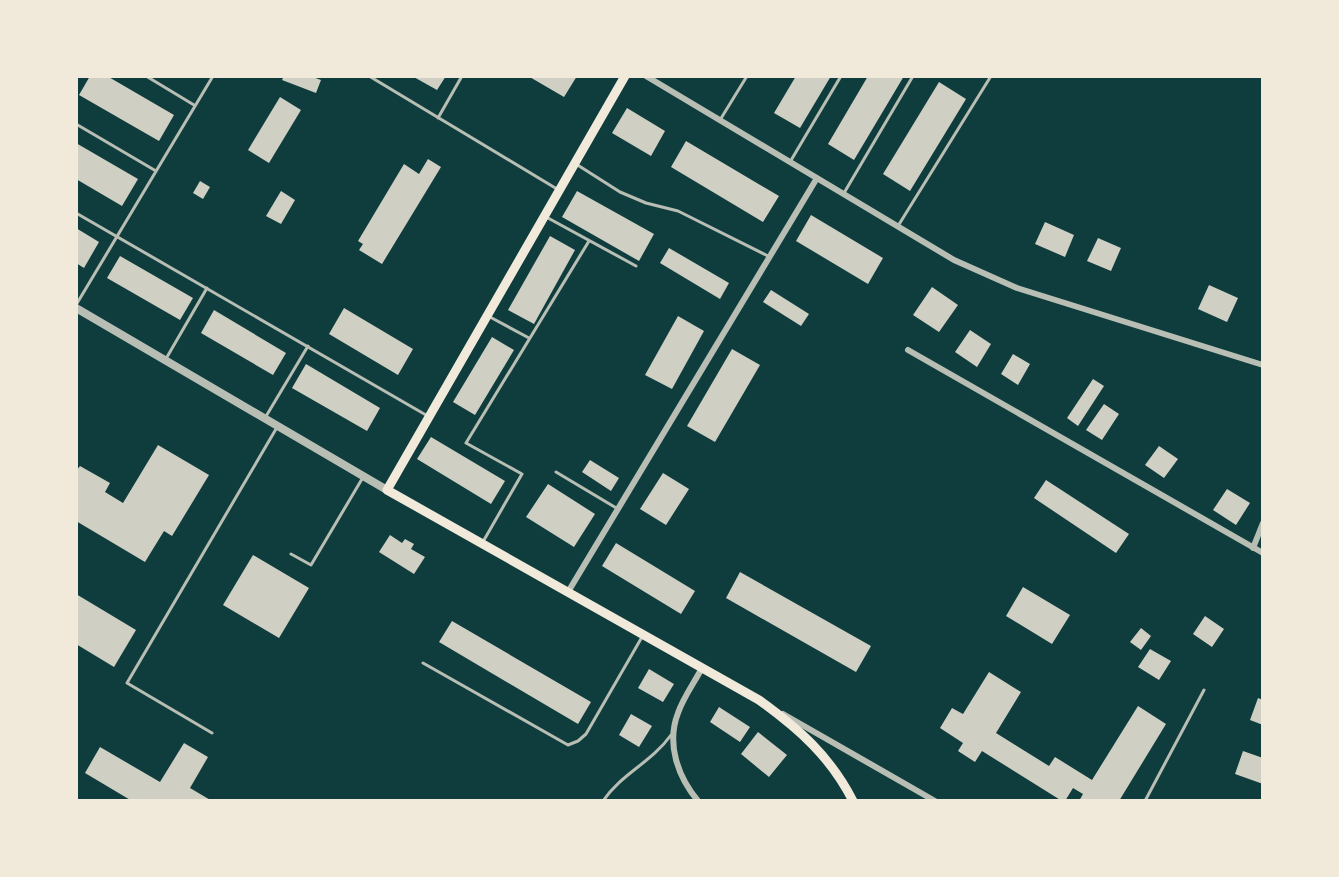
<svg xmlns="http://www.w3.org/2000/svg" width="1339" height="877" font-family="Barlow,sans-serif">
  <rect width="100%" height="100%" fill="#0f3d3e"/>
  <path fill="#cfcfc3" d="M90,76H107L174,115L159,141L79,95Z
    M284,76H310L321,80L316,93L282,80Z
    M412,76H446L437,90Z
    M528,76H577L564,97Z
    M796,76H831L800,128L774,113Z
    M868,76H904L854,160L828,144Z
    M939,82L966,99L910,191L883,174Z
    M280,97L301,110L269,163L248,150Z
    M627,108L665,131L651,156L612,133Z
    M686,141L779,196L763,222L671,167Z
    M76,143L138,179L122,206L76,179Z
    M428,159L441,167L382,264L359,250L363,244L358,241L404,164L419,174Z
    M200,181L210,187L203,199L193,193Z
    M281,191L295,200L281,224L266,216Z
    M577,191L654,234L639,261L562,217Z
    M811,215L883,258L868,284L796,241Z
    M1045,222L1074,235L1065,257L1035,244Z
    M76,228L99,242L84,268L76,263Z
    M550,236L575,250L534,324L508,310Z
    M1098,238L1121,248L1111,271L1087,261Z
    M669,248L729,283L720,299L660,263Z
    M120,256L193,298L180,320L107,278Z
    M1209,285L1238,298L1227,322L1198,309Z
    M932,287L958,305L939,332L913,315Z
    M771,290L809,314L801,326L763,302Z
    M344,308L413,349L398,375L329,334Z
    M214,310L286,353L273,375L201,333Z
    M678,316L704,331L672,389L645,375Z
    M970,330L991,344L977,367L955,352Z
    M492,337L514,350L475,415L453,402Z
    M732,349L760,365L715,442L687,426Z
    M1013,354L1030,364L1018,385L1001,374Z
    M306,364L380,408L367,431L292,388Z
    M1093,379L1104,386L1078,426L1067,418Z
    M1104,404L1119,414L1102,440L1086,430Z
    M431,437L505,481L491,504L417,459Z
    M158,445L209,475L172,536L164,531L145,562L76,521V471L80,466L110,483L105,492L123,503Z
    M1159,446L1178,459L1164,478L1145,465Z
    M590,460L619,478L611,491L582,472Z
    M663,473L689,489L666,525L640,509Z
    M1046,480L1129,534L1116,553L1034,498Z
    M548,484L595,514L574,547L526,517Z
    M1227,489L1250,503L1236,525L1213,510Z
    M390,535L402,543L405,539L414,544L411,549L425,557L414,574L379,552Z
    M616,543L695,591L681,614L602,566Z
    M253,555L309,588L279,638L223,605Z
    M740,572L871,646L856,672L726,598Z
    M1023,587L1070,615L1052,644L1006,616Z
    M76,594L136,630L114,667L76,644Z
    M1205,616L1224,629L1212,647L1193,634Z
    M452,621L591,702L578,724L439,642Z
    M1141,628L1151,636L1141,650L1130,642Z
    M1150,649L1171,661L1159,680L1138,667Z
    M649,669L674,684L663,702L638,688Z
    M989,672L1021,692L996,733L1049,766L1055,757L1092,780L1138,706L1166,724L1119,801H1079L1083,794L1073,788L1065,801H1062L982,751L975,762L958,751L963,743L940,728L952,708L963,714Z
    M1258,698L1263,700V725L1250,720Z
    M719,707L750,727L740,742L710,722Z
    M631,714L652,726L639,747L619,735Z
    M758,732L787,755L769,777L741,754Z
    M184,743L208,757L190,788L212,801H132L85,773L100,747L160,782Z
    M1243,751L1263,758V784L1235,774Z"/>
  <g fill="none" stroke-linecap="round" stroke-linejoin="round">
    <path stroke="#b8beb3" stroke-width="3" d="M146,76L194,105
      M369,76L557,189
      M438,118L462,76
      M720,120L747,76
      M76,124L156,171
      M790,162L841,76
      M576,164L620,192L646,203L678,211L770,257
      M844,193L913,76
      M76,213L426,415
      M548,218L636,266
      M898,226L991,76
      M76,305L213,76
      M490,317L529,338
      M167,357L207,288
      M265,418L308,346
      M556,472L618,509
      M484,540L522,474L466,443L589,241
      M291,554L311,565L362,479
      M423,663L568,745L578,741L586,734L642,637
      M212,733L127,683L276,429
      M603,801C621,774 652,762 671,735
      M1145,801L1204,690"/>
    <path stroke="#b8beb3" stroke-width="6" d="M646,76L954,260L1017,288L1263,365
      M908,350L1263,553
      M1253,548L1263,523
      M568,592L817,178
      M783,714L935,801
      M698,801C678,777 666,744 678,713C683,698 694,683 702,668"/>
    <path stroke="#b8beb3" stroke-width="8" d="M76,308L387,490"/>
    <path stroke="#f1e9da" stroke-width="9" d="M625,76L387,490L759,700C799,729 830,756 853,801"/>
  </g>
  <rect width="1339" height="877" fill="none" stroke="#f1e9da" stroke-width="156"/>
</svg>
